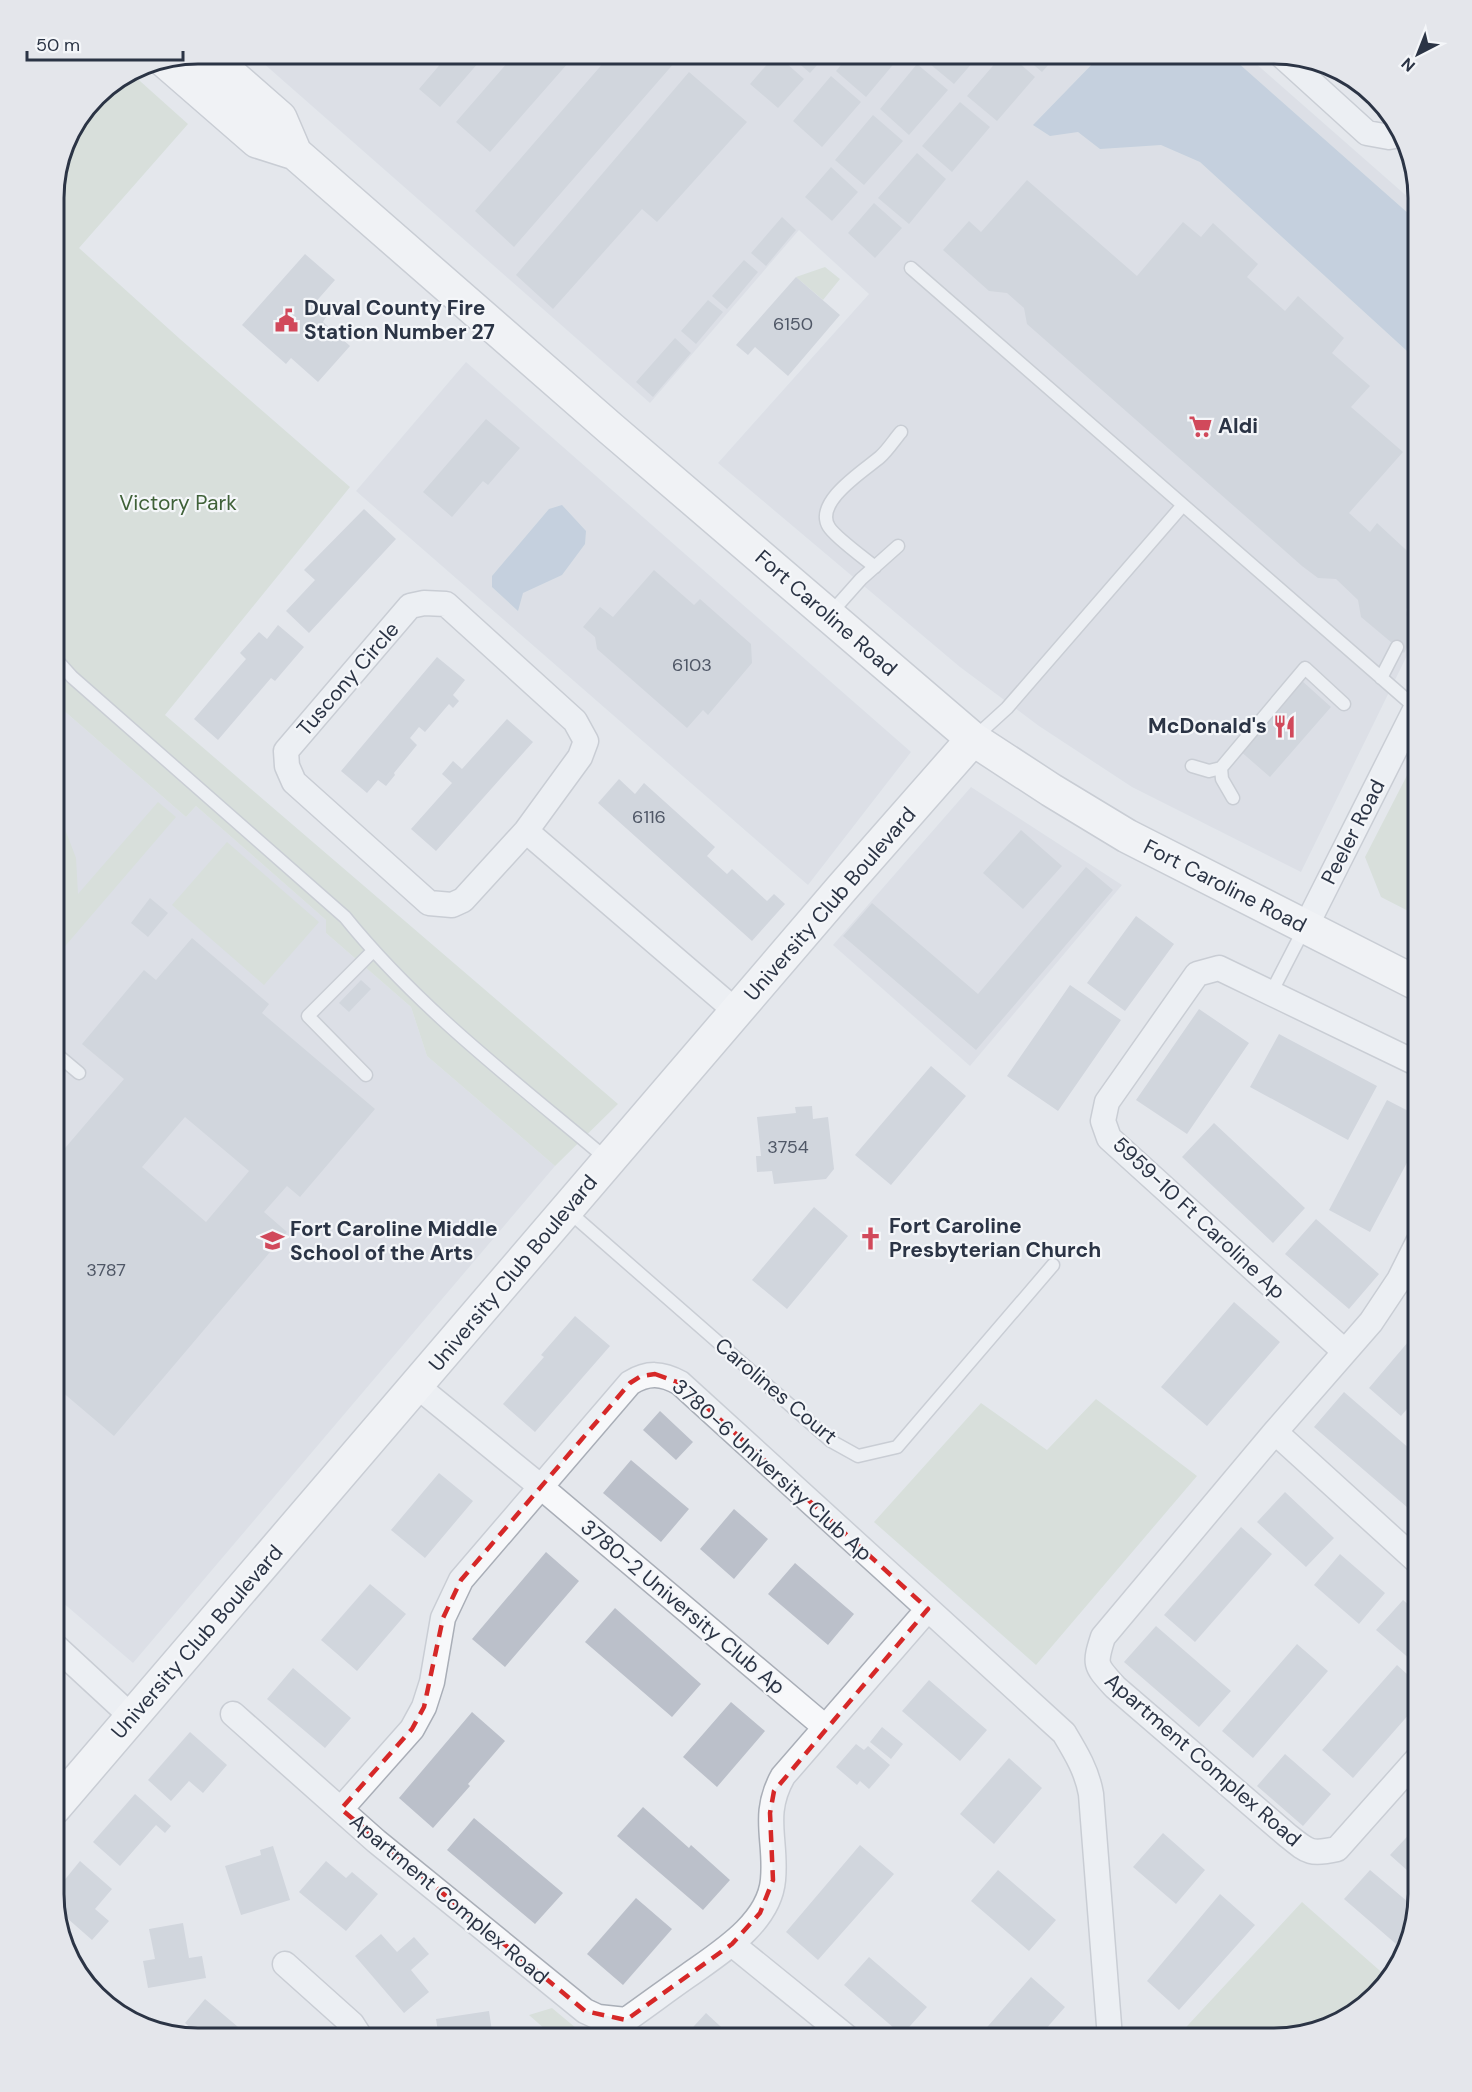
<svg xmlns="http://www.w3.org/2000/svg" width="1472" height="2092" font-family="'DM Sans',sans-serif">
  <rect width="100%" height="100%" fill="#e4e7ec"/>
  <path fill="#d2d6de" d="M253,54H1245L1418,206V633L1301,872L1132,787L1039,726L960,667L718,463L869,294L799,230L650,403Z
    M466,362L911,752L808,885L356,491Z
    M54,702L186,817L196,806L326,920V933L411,1007L427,1056L555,1166L133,1663L54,1595Z
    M971,787L1122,885L970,1066L833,945Z"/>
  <path fill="#c9d6c5" d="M131,73L188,124L79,248L180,339L350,487L165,715L618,1104L555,1166L427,1056L411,1007L326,933V920L196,806L186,817L54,702V190L65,143L97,96Z
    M825,267L840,279L823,300L796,277Z
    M1418,754V916L1381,897L1365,857Z
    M158,802L176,817L54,959V814L63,824L76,858L78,894Z
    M227,842L319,922L264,985L172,905Z
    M1096,1399L1197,1476L1036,1665L874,1522L981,1403L1047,1450Z
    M1302,1902L1387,1977L1346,2018L1274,2038H1176Z
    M552,2008L588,2038H555L529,2015Z"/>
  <path fill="#9fb4cc" d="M1102,54H1228L1418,222V361L1200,162L1161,145L1100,149L1078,132L1050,136L1033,125Z
    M562,505L586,531L585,544L562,575L523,593L518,611L492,587V576L549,509Z"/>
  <path fill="#bbc0ca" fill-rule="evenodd" d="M390,54H405L399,62Z
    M449,54H486L440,107L419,89Z
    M515,54H576L490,152L456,122Z
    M611,54H682L514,247L475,211Z
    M776,54L804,79L778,108L750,84Z
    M788,54H827L810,73Z
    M850,54H902L866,97L836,71Z
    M928,54H980L954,84L924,59Z
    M1003,54H1009L1035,77L997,121L967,96Z
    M1021,54H1058L1042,72Z
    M917,64L948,90L909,135L880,109Z
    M689,72L747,122L657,222L642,209L553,309L516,275Z
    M831,76L861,102L822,147L793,121Z
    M960,102L990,127L952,172L922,146Z
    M873,115L903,141L864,185L835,160Z
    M917,153L946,179L909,224L878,198Z
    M831,167L858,192L832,221L805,197Z
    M1027,180L1137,276L1183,222L1201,237L1213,223L1258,264L1247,277L1285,311L1298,296L1344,338L1332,353L1370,386L1351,407L1403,452L1349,513L1370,532L1377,523L1417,560L1411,567L1418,574V587L1406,610L1418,616V627L1404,653L1361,617L1358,600L1336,579L1318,578L1302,566L1027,324L1024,308L1007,293L989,291L943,250L969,221L981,232Z
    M874,203L902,228L875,258L848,233Z
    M782,217L796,230L766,266L751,253Z
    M305,254L335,280L313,305L326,317L323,322L350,346L318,382L291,358L286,364L242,325Z
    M744,260L758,272L727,309L712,296Z
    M796,277L840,315L788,376L755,347L748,355L736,345Z
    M708,300L723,312L696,344L681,331Z
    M675,338L691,353L653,397L636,382Z
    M486,419L520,448L488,485L483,481L452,517L423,492Z
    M364,509L396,539L309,633L286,611L315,580L304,570Z
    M654,570L694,605L700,599L751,644L752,663L708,715L703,710L687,728L597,649L595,637L583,627L600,607L613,617Z
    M278,625L304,647L275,681L271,678L218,740L194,719L246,659L240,653L259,632L267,639Z
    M437,657L465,680L453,695L459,701L453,708L449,704L425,732L419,727L410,738L417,745L394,773L395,775L386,786L378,780L367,793L341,771Z
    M1301,680L1331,707L1270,777L1239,750Z
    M507,719L533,742L436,851L411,829L452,783L442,774L453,761L462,769Z
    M619,779L635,794L644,783L715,847L707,856L727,874L732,869L767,901L774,894L785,904L752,941L598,803Z
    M1021,830L1062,866L1023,909L983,873Z
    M1086,867L1113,890L976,1050L843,936L872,903L978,994Z
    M150,898L168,913L148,937L131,923Z
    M1136,916L1174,944L1125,1011L1087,983Z
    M192,938L269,1004L262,1013L375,1109L300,1197L287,1186L264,1212L287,1232L114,1436L54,1385V1161L124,1079L82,1044L144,970L156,980ZM185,1117L249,1171L206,1222L142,1167Z
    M361,980L371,989L349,1012L339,1003Z
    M1070,985L1121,1020L1058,1111L1007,1076Z
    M1199,1009L1249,1043L1187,1134L1136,1100Z
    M1279,1034L1377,1086L1348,1140L1250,1087Z
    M931,1066L966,1096L891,1185L855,1155Z
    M1387,1100L1418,1116V1142L1370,1232L1329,1210Z
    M812,1106L813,1119L828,1117L834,1169L826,1179L774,1184L772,1171L757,1172L756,1156H761L757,1117L796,1113L795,1107Z
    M1214,1123L1305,1208L1273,1243L1182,1157Z
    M814,1207L848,1236L787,1309L752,1280Z
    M1316,1219L1379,1274L1349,1309L1285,1254Z
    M1234,1302L1280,1342L1207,1426L1161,1387Z
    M575,1316L610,1346L535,1432L503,1404L544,1357L541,1355Z
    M1408,1342L1418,1351V1396L1401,1416L1369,1388Z
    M1344,1392L1418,1456V1497L1408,1508L1314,1427Z
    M660,1411L693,1442L676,1460L643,1430Z
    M631,1460L689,1509L661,1542L603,1493Z
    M439,1473L473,1501L425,1558L391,1530Z
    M1285,1492L1334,1538L1306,1567L1257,1522Z
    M734,1509L768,1539L734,1579L700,1549Z
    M1241,1527L1272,1554L1195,1642L1164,1615Z
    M546,1552L579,1581L505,1667L472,1639Z
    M1340,1554L1385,1593L1359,1624L1314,1585Z
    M795,1563L854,1614L828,1645L768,1594Z
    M370,1584L406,1614L357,1671L321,1640Z
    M1403,1600L1418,1613V1666L1376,1630Z
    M615,1608L701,1684L672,1717L585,1642Z
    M1156,1626L1231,1691L1199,1727L1124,1662Z
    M1297,1644L1328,1671L1253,1758L1222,1731Z
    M1397,1665L1418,1684V1704L1353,1778L1322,1750Z
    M293,1668L351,1718L325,1748L267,1699Z
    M929,1680L987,1730L960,1761L902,1711Z
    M731,1702L765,1731L717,1787L683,1757Z
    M472,1712L505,1741L468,1784L470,1786L433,1828L399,1798Z
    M882,1727L903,1744L891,1759L870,1742Z
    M190,1732L227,1765L203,1793L189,1781L171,1801L148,1780Z
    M856,1744L864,1750L868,1746L890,1765L869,1789L860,1781L857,1785L836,1767Z
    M1285,1754L1331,1794L1303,1826L1257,1786Z
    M1009,1758L1042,1788L994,1844L960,1814Z
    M135,1794L171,1826L165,1833L156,1825L120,1866L93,1842Z
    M643,1807L689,1848L691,1845L730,1880L703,1910L617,1836Z
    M474,1818L563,1893L535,1924L447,1850Z
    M1418,1825V1880L1390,1855Z
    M1163,1833L1205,1870L1176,1904L1133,1867Z
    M860,1845L894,1874L818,1960L786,1932Z
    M273,1846L290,1900L241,1915L225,1866L261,1855L260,1850Z
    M80,1861L112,1889L95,1909L109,1921L92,1940L59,1911L54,1893Z
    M326,1861L346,1878L352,1872L378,1894L346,1931L299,1892Z
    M998,1870L1056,1920L1029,1951L971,1901Z
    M1370,1870L1414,1907L1403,1950L1344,1899Z
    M1220,1894L1255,1925L1179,2010L1147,1981Z
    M636,1898L672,1929L623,1985L587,1954Z
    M183,1923L189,1958L202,1956L206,1978L148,1988L143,1961L155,1959L149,1929Z
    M381,1934L397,1952L414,1937L429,1954L411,1970L429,1992L404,2013L355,1956Z
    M869,1957L927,2007L902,2035L844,1985Z
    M1031,1977L1065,2007L1038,2038H987L982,2033Z
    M205,1999L251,2038H202L185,2023Z
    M489,2011L493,2038H439L436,2019Z
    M706,2013L733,2038H683Z"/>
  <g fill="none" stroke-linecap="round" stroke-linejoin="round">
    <defs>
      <path id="lane" d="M911,268L1416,708
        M875,567C864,558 835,537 829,527C813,502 865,470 880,457C888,450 894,440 901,432
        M1414,614L1418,606
        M829,615L861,579L898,546
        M54,657L72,677L345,917C420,1010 517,1083 608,1160
        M1381,678L1397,647
        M974,738L1007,708L1183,505
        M1192,766L1209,771L1221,768L1305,668L1344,704
        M1221,768L1222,779L1233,798
        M1271,993L1304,929
        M54,1052L79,1073
        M366,1075L308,1016L373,951
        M567,1210L831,1441L858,1456L897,1447L1053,1265"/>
      <path id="street" d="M1280,54L1367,133L1389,137L1401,135
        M424,603L446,604L575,721L586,741L580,757L526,831L463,900L452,905L429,903L294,782L287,766L286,751L410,606Z
        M526,831L737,1012
        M1305,928L1418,704
        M1344,1351L1109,1138L1103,1121L1107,1102L1197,974L1219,968L1418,1064
        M417,1386L541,1487L825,1727
        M1275,1432L1418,1562
        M54,1645L132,1717
        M233,1714L376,1841L585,2011L598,2017L626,2020C646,2006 666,1991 686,1977C718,1954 769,1924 773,1880C777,1840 761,1815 783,1776L928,1609
        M1418,1758L1337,1849C1310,1855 1308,1852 1287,1835L1115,1687C1095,1665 1094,1665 1103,1637L1275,1432L1371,1322L1399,1280L1418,1242
        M341,1809L412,1729L424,1707L432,1682L443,1618L461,1580L630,1383C648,1372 662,1373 680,1383L1064,1733C1076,1753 1087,1771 1091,1794L1110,2038
        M732,1944L848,2038
        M285,1964L352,2024L361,2038"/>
      <path id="secondary" d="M207,54L280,118L295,153
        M165,61L257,141L295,153L610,428L973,739L1051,790L1127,836L1418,984
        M54,1808L842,888L973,739"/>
    </defs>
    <use href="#lane" stroke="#a9aeb7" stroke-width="15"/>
    <use href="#street" stroke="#a9aeb7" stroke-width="27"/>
    <use href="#secondary" stroke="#a9aeb7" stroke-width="36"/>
    <use href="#lane" stroke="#f7f8fa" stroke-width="12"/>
    <use href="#street" stroke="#f7f8fa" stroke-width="24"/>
    <use href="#secondary" stroke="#fff" stroke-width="33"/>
  </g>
  <path d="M0 0H1472V2092H0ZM655,1374L680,1383L928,1609L774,1791L770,1813L773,1880L760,1913L732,1944L626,2020L585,2011L341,1809L412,1729L424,1707L443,1618L461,1580L630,1383L641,1376Z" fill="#e4e7ec" fill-opacity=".55" fill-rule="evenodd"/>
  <path fill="none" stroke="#d62828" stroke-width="4.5" stroke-dasharray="12 8" stroke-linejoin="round" d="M655,1374L680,1383L928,1609L774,1791L770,1813L773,1880L760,1913L732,1944L626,2020L585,2011L341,1809L412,1729L424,1707L443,1618L461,1580L630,1383L641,1376Z"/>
  <defs>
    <symbol id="civic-bare" viewBox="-9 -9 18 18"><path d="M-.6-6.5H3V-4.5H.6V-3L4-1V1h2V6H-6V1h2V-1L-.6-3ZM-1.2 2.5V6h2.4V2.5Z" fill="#d1495b" stroke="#f4f6f9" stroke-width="2.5" paint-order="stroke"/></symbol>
    <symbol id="supermarket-bare" viewBox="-9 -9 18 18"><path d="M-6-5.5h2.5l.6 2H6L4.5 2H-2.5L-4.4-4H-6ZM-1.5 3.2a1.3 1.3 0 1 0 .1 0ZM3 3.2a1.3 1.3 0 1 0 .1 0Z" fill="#d1495b" stroke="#f4f6f9" stroke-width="2.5" paint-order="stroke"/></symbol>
    <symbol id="restaurant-bare" viewBox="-9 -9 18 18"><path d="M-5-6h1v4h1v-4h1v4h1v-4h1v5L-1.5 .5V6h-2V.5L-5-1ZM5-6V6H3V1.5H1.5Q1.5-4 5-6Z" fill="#d1495b" stroke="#f4f6f9" stroke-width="2.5" paint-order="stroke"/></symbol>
    <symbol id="church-bare" viewBox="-9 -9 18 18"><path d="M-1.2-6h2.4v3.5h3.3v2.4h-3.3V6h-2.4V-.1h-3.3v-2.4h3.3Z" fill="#d1495b" stroke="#f4f6f9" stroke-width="2.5" paint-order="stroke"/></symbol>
    <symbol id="school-bare" viewBox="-9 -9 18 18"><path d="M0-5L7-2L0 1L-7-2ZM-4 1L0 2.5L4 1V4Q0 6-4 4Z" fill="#d1495b" stroke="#f4f6f9" stroke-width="2.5" paint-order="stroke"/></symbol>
  </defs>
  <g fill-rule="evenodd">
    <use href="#civic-bare" x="270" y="304" width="33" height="33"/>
    <use href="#supermarket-bare" x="1184" y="410" width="33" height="33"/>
    <use href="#restaurant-bare" x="1268" y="710" width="33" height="33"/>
    <use href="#church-bare" x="854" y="1222" width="33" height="33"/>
    <use href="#school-bare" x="256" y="1224" width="33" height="33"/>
  </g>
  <g text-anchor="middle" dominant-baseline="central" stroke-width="4.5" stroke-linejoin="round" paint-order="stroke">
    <g font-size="18" fill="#4f5766">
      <text x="793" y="324">6150</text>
      <text x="692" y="665">6103</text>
      <text x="649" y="817">6116</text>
      <text x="788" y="1147">3754</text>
      <text x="106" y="1270">3787</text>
    </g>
    <g font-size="21" font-weight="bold" fill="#2b3445" stroke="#f4f6f9" text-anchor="start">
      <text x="304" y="308">Duval County Fire<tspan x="304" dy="24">Station Number 27</tspan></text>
      <text x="1218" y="426">Aldi</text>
      <text x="1267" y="726" text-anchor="end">McDonald's</text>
      <text x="889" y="1226">Fort Caroline<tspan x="889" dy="24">Presbyterian Church</tspan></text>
      <text x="290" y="1229">Fort Caroline Middle<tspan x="290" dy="24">School of the Arts</tspan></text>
    </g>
    <g font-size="21" fill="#3f6138" stroke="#f4f6f9">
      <text x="178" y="503">Victory Park</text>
    </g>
    <g font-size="21" fill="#2b3445" stroke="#f4f6f9">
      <text transform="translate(826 613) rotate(41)">Fort Caroline Road</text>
      <text transform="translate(348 679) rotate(-49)">Tuscony Circle</text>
      <text transform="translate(1353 832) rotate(-63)">Peeler Road</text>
      <text transform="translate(1225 886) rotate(27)">Fort Caroline Road</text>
      <text transform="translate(830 904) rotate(-49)">University Club Boulevard</text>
      <text transform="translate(1199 1218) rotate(43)">5959-10 Ft Caroline Ap</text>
      <text transform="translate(513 1273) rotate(-50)">University Club Boulevard</text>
      <text transform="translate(776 1391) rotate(40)">Carolines Court</text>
      <text transform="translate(772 1470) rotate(42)">3780-6 University Club Ap</text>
      <text transform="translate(683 1607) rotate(40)">3780-2 University Club Ap</text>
      <text transform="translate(197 1642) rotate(-49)">University Club Boulevard</text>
      <text transform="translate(1203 1760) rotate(41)">Apartment Complex Road</text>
      <text transform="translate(449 1899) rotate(40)">Apartment Complex Road</text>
    </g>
  </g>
  <path d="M0 0H1472V2092H0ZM198 64H1274A134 134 0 0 1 1408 198V1894A134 134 0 0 1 1274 2028H198A134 134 0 0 1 64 1894V198A134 134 0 0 1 198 64Z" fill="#e4e6eb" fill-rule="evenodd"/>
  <path fill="none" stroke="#2b3445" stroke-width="3" d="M198 64H1274A134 134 0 0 1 1408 198V1894A134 134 0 0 1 1274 2028H198A134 134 0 0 1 64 1894V198A134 134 0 0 1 198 64Z"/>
  <g transform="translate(1418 54) rotate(222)" stroke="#f4f6f9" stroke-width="4.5" paint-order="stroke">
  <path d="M0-4.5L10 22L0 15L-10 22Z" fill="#2b3445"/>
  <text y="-9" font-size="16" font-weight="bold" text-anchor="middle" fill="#2b3445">N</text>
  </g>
  <path d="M27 51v9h156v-9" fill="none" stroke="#2b3445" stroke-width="3"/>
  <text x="36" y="51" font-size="18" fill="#2b3445" stroke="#f4f6f9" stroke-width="4.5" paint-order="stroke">50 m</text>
</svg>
